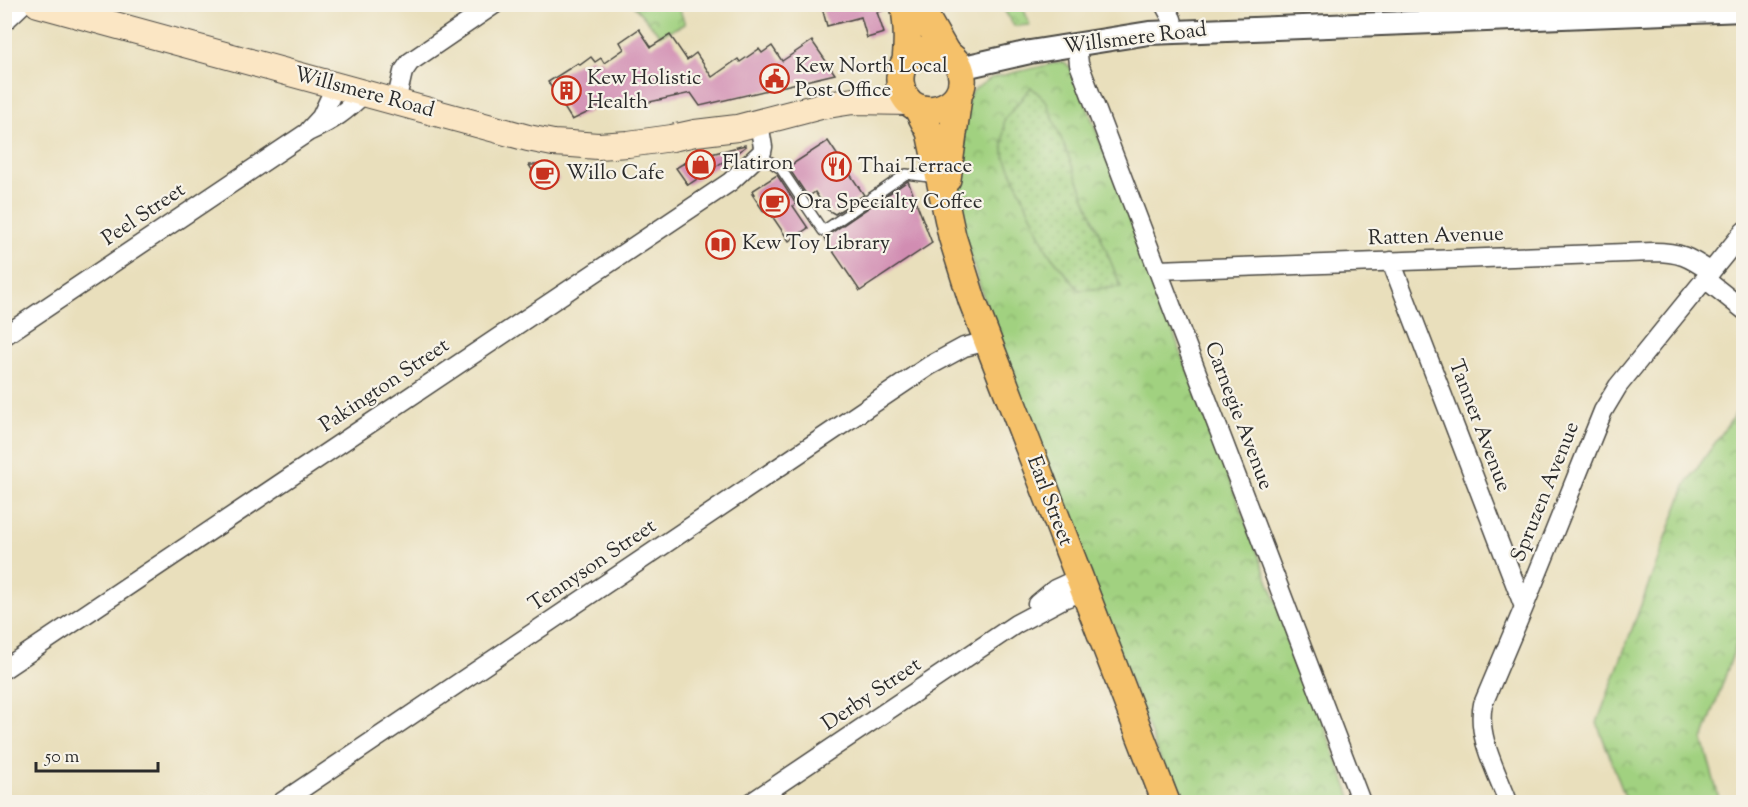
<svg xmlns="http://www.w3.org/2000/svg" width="1748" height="807" font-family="'Sorts Mill Goudy',serif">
  <defs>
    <pattern id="park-crowns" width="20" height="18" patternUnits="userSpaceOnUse" patternTransform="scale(1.5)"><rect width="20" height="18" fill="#a1d180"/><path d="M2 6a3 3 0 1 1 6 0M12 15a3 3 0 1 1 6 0" fill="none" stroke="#83aa69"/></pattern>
    <pattern id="garden-dots" width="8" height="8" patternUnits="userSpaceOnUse" patternTransform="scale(1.5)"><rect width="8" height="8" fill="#a1d180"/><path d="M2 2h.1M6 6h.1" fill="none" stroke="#83aa69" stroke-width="1.8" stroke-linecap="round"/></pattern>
  </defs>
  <rect width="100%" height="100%" fill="#f7f3e8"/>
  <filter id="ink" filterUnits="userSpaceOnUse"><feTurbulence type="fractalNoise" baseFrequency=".0167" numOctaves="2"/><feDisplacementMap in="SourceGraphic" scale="12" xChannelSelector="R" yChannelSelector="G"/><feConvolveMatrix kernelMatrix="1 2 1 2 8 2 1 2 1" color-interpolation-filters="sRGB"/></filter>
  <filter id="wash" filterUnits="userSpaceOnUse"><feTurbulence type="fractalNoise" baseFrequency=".008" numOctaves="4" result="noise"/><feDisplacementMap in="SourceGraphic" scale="24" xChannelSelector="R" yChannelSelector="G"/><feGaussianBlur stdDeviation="1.35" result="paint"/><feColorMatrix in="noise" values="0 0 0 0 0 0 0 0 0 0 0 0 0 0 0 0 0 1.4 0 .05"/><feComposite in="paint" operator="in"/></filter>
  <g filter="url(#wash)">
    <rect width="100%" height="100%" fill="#e9dfbc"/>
    <path fill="url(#park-crowns)" stroke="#667e56" stroke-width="1.5" d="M633,5H678L685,24L660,35Z
      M1001,5H1022L1030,25L1014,26Z
      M1060,62H1064L1073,70L1353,802H1177L990,318L961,226L957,191L958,158L969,96L975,89L991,78Z
      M1743,403V625L1703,740L1720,802H1627L1597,723L1686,484Z"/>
    <path fill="url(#garden-dots)" stroke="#667e56" stroke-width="1.5" d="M1031,87L1046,101L1121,287L1079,290L1048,252L1003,153L1004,120Z"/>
    <g id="blocks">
      <path fill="#d18db2" d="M821,4H889V9L877,12L884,33L867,38L861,17L827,26Z
        M639,29L651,47L670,35L687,60L696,53L712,77L738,59L740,62L759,49L762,53L772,46L782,61L812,41L835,74L700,106L691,93L645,103L641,99L630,102L629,100L618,103L616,101L590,109L591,111L572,120L548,82L578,63L580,65L591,57L595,62L601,58L604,63L624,49L620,42Z
        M828,141L864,195L835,214L826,209L815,192L808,197L788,167Z
        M745,145V147L688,185L676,168L689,160Z
        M529,165H549L559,180L544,188Z
        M777,175L796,204L793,206L808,228L789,241L768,210L764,212L752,194H754L752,191Z
        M908,181L932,243L860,291L824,238Z"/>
    </g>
  </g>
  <g filter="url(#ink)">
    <use href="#blocks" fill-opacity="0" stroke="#484641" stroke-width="1.5"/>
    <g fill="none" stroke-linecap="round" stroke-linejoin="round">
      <defs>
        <path id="service" d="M760,155L781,169L823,231L906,174L937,178"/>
        <path id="minor" d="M1164,4L1172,19L1175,31
          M4,22L23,4
          M1077,45L1079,64L1361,802
          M396,102L403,72L410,62L495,4
          M309,130L321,117L336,85
          M1391,261L1524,607
          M1158,270L1653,252C1680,252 1689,257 1711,272
          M1705,279L1744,310
          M4,336L308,132C335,120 345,112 366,92
          M1037,604L1055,589L1079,578
          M4,669L730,182L762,152L763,147L759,123
          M282,802L929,366L964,347L988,341
          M752,802L1016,624L1063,599L1084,591
          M1508,802C1497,772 1476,736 1483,704L1524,607L1603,411L1618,386L1744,231"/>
        <path id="tertiary" d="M960,68L1030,52L1149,33L1744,10"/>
        <path id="secondary" d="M38,4L528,138L553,143L571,144L598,146L628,144L672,138L695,133L737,128L821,106L853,101L909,102"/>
        <path id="primary" d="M904,4C908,24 908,43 906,62
          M918,4L946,53
          M936,49C948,53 958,59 961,72C971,109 911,127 901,87C895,63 915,50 936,49Z
          M918,109L930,132L952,236L972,300L1166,802
          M947,179L958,97"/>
      </defs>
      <use href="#service" stroke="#484641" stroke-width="12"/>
      <use href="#minor" stroke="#484641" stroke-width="21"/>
      <use href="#tertiary" stroke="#484641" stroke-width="26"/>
      <use href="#secondary" stroke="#484641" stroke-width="28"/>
      <use href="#primary" stroke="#484641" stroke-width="30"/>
      <use href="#service" stroke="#fff" stroke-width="9"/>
      <use href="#minor" stroke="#fff" stroke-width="18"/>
      <use href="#tertiary" stroke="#fff" stroke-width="22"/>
      <use href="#secondary" stroke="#fbe6c4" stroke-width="26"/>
      <use href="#primary" stroke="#f5c16b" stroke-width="27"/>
    </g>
  </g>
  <defs>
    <symbol id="civic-ring" viewBox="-11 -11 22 22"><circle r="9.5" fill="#f7f3e8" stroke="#c8321e" stroke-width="1.5"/><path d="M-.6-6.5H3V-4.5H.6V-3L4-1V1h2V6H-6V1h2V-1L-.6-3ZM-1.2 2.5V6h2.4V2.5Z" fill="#c8321e"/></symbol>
    <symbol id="building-ring" viewBox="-11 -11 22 22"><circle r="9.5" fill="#f7f3e8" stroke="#c8321e" stroke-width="1.5"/><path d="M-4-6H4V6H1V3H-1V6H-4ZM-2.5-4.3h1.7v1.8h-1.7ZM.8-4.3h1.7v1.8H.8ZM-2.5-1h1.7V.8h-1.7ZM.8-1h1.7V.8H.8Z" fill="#c8321e"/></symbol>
    <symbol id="shop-ring" viewBox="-11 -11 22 22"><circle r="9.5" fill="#f7f3e8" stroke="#c8321e" stroke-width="1.5"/><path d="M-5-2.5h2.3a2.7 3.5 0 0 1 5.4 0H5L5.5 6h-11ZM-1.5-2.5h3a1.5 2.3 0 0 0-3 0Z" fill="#c8321e"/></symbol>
    <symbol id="restaurant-ring" viewBox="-11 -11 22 22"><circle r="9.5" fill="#f7f3e8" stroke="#c8321e" stroke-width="1.5"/><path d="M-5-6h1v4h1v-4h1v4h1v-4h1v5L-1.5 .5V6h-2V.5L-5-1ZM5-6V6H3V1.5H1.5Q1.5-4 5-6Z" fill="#c8321e"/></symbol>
    <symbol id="cafe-ring" viewBox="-11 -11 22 22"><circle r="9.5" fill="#f7f3e8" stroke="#c8321e" stroke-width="1.5"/><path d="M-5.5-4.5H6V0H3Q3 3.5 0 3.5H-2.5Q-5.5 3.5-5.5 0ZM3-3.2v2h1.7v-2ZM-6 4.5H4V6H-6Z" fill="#c8321e"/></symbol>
    <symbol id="library-ring" viewBox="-11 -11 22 22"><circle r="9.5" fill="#f7f3e8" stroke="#c8321e" stroke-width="1.5"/><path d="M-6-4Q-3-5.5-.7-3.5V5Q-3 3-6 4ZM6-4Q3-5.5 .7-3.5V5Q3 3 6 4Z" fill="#c8321e"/></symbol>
  </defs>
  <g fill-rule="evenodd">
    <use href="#civic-ring" x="758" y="62" width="33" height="33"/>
    <use href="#building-ring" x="550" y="74" width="33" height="33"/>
    <use href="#shop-ring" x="684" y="148" width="33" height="33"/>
    <use href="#restaurant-ring" x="820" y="150" width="33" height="33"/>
    <use href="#cafe-ring" x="528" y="158" width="33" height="33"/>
    <use href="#cafe-ring" x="758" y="186" width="33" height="33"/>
    <use href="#library-ring" x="704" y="228" width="33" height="33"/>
  </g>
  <g text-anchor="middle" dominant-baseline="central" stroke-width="4.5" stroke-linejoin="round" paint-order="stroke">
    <g font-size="21" fill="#2b2b2b" stroke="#f7f3e8">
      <text transform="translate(1135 39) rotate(-7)">Willsmere Road</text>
      <text transform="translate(364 93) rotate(15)">Willsmere Road</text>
      <text transform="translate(144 215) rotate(-34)">Peel Street</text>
      <text transform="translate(1436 237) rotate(-2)">Ratten Avenue</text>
      <text transform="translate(385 386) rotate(-34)">Pakington Street</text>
      <text transform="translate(1238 416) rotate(69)">Carnegie Avenue</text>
      <text transform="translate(1479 426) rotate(69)">Tanner Avenue</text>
      <text transform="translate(1546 492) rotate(-68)">Spruzen Avenue</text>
      <text transform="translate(1049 501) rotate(69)">Earl Street</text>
      <text transform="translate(593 566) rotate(-34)">Tennyson Street</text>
      <text transform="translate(872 695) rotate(-34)">Derby Street</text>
    </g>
    <g font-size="21" fill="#2b2b2b" stroke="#f7f3e8" text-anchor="start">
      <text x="795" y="67">Kew North Local<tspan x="795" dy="24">Post Office</tspan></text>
      <text x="587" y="79">Kew Holistic<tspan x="587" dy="24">Health</tspan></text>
      <text x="722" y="164">Flatiron</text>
      <text x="858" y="167">Thai Terrace</text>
      <text x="566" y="174">Willo Cafe</text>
      <text x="796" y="203">Ora Specialty Coffee</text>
      <text x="742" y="244">Kew Toy Library</text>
    </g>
  </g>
  <rect width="1748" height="807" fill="none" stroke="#f7f3e8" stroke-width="24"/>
  <path d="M36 762v9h122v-9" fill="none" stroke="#2b2b2b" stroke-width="3"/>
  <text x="45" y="762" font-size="18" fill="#2b2b2b" stroke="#f7f3e8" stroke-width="4.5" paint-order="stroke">50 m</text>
</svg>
